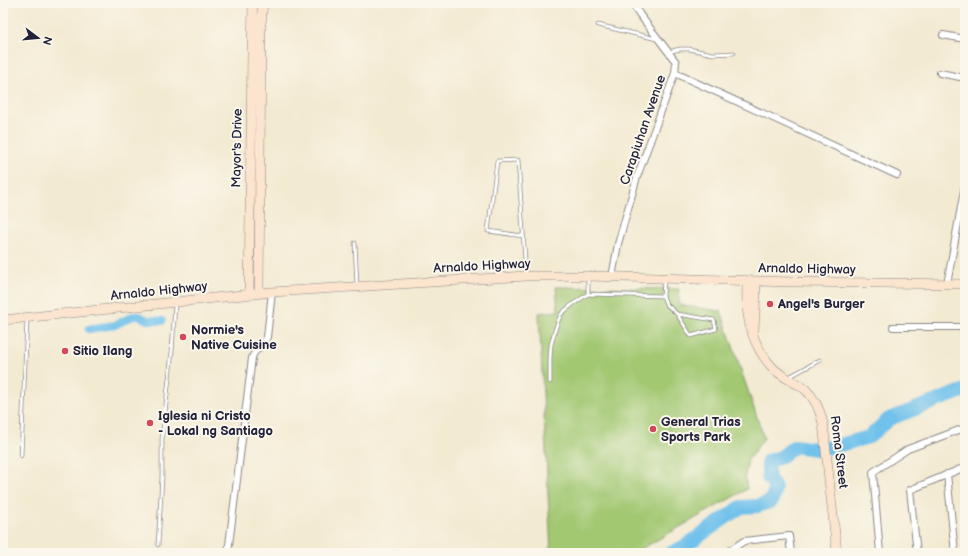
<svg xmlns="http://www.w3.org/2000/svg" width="968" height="556" font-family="'Balsamiq Sans',sans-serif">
  <rect width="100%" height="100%" fill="#fbf7ec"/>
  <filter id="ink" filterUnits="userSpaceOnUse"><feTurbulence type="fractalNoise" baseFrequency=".025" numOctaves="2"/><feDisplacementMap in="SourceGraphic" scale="8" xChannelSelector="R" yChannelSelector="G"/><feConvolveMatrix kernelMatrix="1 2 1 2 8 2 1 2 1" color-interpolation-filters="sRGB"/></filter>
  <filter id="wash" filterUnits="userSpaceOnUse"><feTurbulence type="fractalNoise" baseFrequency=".012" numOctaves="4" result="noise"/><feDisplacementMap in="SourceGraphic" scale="16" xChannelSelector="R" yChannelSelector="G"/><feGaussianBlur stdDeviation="0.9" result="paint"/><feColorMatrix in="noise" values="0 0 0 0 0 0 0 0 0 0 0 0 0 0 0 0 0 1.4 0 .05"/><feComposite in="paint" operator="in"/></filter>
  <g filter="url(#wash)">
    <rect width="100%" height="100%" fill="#f3ead2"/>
    <path fill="#a2c872" stroke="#627556" d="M556,287L679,289V305L721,311L764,438L748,460L745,475L747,489L634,553H551L539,313L558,311Z"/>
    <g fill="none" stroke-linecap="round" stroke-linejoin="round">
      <path stroke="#70c1eb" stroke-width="8" d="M89,329L115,325L133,316H140L147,320L162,321"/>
      <path stroke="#70c1eb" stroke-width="14" d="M671,553L685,546L741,507L758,506L772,501L775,488L768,477V461L781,457L795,446L815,449L832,447L869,437L889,419L965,390"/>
    </g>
  </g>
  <g filter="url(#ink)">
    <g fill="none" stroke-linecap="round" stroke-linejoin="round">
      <defs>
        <path id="lane" d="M598,25L657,39
          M668,52L680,49H689L713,54L734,53
          M523,236L488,231L497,161L518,160L526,274
          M355,243L357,285
          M588,278V294L663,296
          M664,280L663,296L666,304L677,314L691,336L716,329L714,320L677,314
          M789,377L820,360
          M550,382V358L551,345L555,330L560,316L562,313L573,304L588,294
          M21,456L27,319
          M158,545L162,477V439L172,352L175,304"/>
        <path id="street" d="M943,35L965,39
          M675,73L897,175
          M940,73L965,78
          M612,277L618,244L637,177L675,73L676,62L640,15L632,3
          M947,284L965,185
          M893,327H965
          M947,474L955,553
          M228,553L252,358C254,349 264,346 267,337L272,292
          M726,553L744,541L789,536L791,553
          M880,553L873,472L908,449L959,430H965
          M917,553L910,490L963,468L965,469"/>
        <path id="secondary" d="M747,281C747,292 746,304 748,314C750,333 759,353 772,367C781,377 794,381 805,389C815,398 820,410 823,423L837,553
          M259,293L261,24L263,3
          M249,294L252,53L253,3
          M3,320L272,292L526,276H589L791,282L965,284
          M754,329L755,314L756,281"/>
      </defs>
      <use href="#lane" stroke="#8a8686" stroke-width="4.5"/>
      <use href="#street" stroke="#8a8686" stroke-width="8"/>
      <use href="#secondary" stroke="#8a8686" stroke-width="10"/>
      <use href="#lane" stroke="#fff" stroke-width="3"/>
      <use href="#street" stroke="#fff" stroke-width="6"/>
      <use href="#secondary" stroke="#fce5cf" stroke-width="9"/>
    </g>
  </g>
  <g fill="#d1495b" stroke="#fbf7ec" stroke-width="1.5">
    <circle cx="770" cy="304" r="4"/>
    <circle cx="183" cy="337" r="4"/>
    <circle cx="65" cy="351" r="4"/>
    <circle cx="150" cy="423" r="4"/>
    <circle cx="653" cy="429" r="4"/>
  </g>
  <g text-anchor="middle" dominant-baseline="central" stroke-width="4" stroke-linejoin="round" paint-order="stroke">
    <g font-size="13" fill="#22223b" stroke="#fbf7ec">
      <text transform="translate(643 130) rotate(-71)">Carapiuhan Avenue</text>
      <text transform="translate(237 148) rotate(-89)">Mayor's Drive</text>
      <text transform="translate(482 266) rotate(-3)">Arnaldo Highway</text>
      <text transform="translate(807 269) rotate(1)">Arnaldo Highway</text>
      <text transform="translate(159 291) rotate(-6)">Arnaldo Highway</text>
      <text transform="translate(839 452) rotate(83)">Roma Street</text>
    </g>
    <g font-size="13" font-weight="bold" fill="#22223b" stroke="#fbf7ec" text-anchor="start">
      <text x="778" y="304">Angel's Burger</text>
      <text x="191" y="330">Normie's<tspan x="191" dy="15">Native Cuisine</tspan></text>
      <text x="73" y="351">Sitio Ilang</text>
      <text x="158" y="416">Iglesia ni Cristo<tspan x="158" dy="15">- Lokal ng Santiago</tspan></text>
      <text x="661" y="422">General Trias<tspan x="661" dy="15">Sports Park</tspan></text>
    </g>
  </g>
  <rect width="968" height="556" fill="none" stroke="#fbf7ec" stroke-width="16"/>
  <g transform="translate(38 38) rotate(106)" stroke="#fbf7ec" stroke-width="3" paint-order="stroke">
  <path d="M0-3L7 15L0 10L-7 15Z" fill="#22223b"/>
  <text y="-6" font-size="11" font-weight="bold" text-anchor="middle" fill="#22223b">N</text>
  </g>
</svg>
